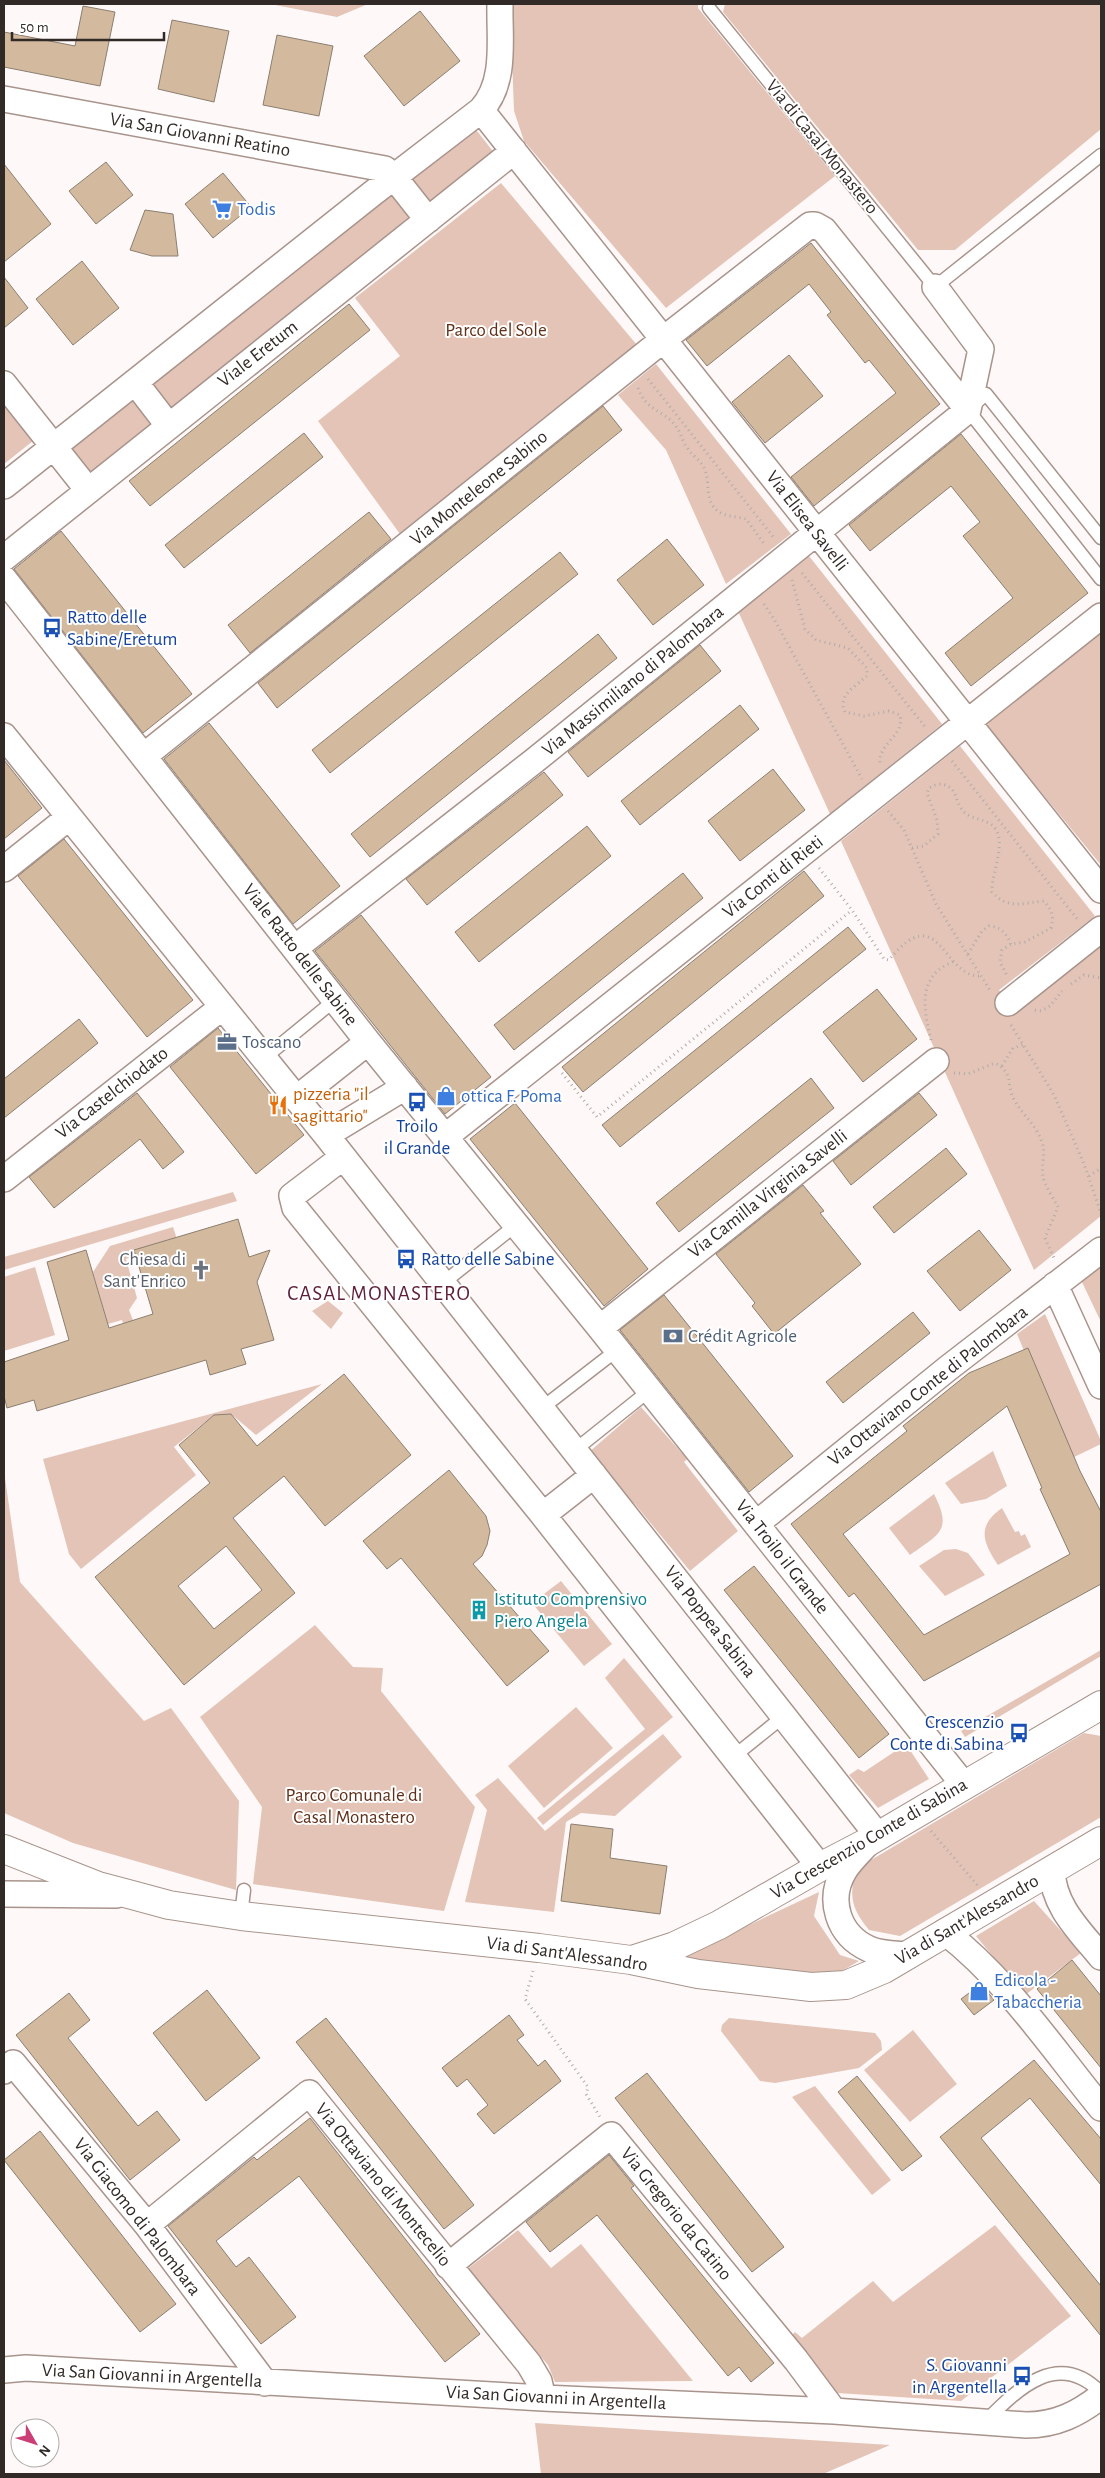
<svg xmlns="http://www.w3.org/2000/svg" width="1105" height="2478" font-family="'Alegreya Sans',sans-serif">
  <rect width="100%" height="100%" fill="#fef9f8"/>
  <path fill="#e3c4b7" d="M270,4H368L337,17Z
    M510,4H698V8L835,176L666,308L524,141L514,111Z
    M725,4H1101V129L955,250H918L723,12Z
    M474,127L495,154L431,206L409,179Z
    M501,183L637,345L400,534L318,421L400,356L355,298Z
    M391,192L413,221L173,411L151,382Z
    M656,364L791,534L726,584L666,450L618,395Z
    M134,394L156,425L93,476L69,446Z
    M4,404L33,441L4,464Z
    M809,556L942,724L830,814L738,611Z
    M1101,633V865L985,724Z
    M960,746L1095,916L999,990L1008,1003L1101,941V1216L1034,1270L841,841Z
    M233,1192L237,1201L4,1270V1257Z
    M173,1227L177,1239L126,1259L137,1298L129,1310L135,1325L125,1329L122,1320L108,1324L93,1272L110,1246Z
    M1101,1262V1322L1081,1280Z
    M35,1267L55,1335L4,1351V1277Z
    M328,1301L343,1313L331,1329L312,1311Z
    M1045,1314L1101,1441V1444L1070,1459L1017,1334Z
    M322,1384L256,1435L231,1414L214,1415L174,1447L196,1475L81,1569L69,1554L43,1459Z
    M641,1407L687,1459L684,1462L738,1531L690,1571L634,1503L629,1507L588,1453Z
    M993,1451L1007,1486L986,1499L961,1504L945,1483Z
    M4,1471L20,1582L144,1721L171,1708L239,1801L236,1890L73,1843L4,1813Z
    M934,1494C953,1531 939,1534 910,1555L889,1528Z
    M1002,1508L1015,1532L1019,1531L1021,1536L1025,1534L1031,1547L998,1565C982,1541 977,1526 1002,1508Z
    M956,1549L968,1553L985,1575L945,1596L919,1566L944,1550Z
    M561,1581L612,1644L584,1666L532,1603Z
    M315,1625L353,1667L383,1668L381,1691L475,1807L444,1911L253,1884L262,1807L200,1717Z
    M1101,1650V1656L965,1737L961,1731Z
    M624,1658L673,1717L543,1825L537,1818L645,1729L605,1678Z
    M576,1707L613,1748L544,1808L508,1766Z
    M1084,1733L1101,1736V1817L900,1936L869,1930C851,1907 849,1898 856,1869Z
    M663,1734L682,1757L615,1816L581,1813L566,1822L554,1912L465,1902L487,1810L475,1795L498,1778L545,1831Z
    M906,1744L929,1779L878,1808L849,1775L858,1769L864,1772Z
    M819,1892L814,1916L840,1955L859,1961L835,1975L696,1962L679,1958Z
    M1034,1901L1081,1953L1025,1995L976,1936Z
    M729,2018L875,2033L881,2041L882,2050L859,2068L775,2083L760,2081L721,2031L722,2025Z
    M913,2030L957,2084L910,2122L864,2070Z
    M815,2086L891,2180L872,2195L792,2097Z
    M995,2225L1071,2316L961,2401L837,2393L790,2337L795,2332L802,2338L873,2281L893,2302Z
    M518,2230L551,2268L581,2244L693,2381L555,2382L548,2365L466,2270Z
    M535,2423L890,2445L823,2474H541Z"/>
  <path fill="#d3ba9e" stroke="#8b7e70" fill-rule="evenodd" d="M83,6L115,12L100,86L4,67V32L75,46Z
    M420,11L460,61L404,106L364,56Z
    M172,20L229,31L214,102L158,89Z
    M277,35L333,46L319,116L263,105Z
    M106,162L133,195L96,224L69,191Z
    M4,164L51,224L4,262Z
    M223,173L251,207L213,238L185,204Z
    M145,210L173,214L178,256H152L130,250Z
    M811,243L940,404L814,506L791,477L896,393L869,360L865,363L827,315L831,312L809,284L707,366L686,340Z
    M82,261L119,308L73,345L36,299Z
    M4,277L28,308L4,328Z
    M349,304L370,330L150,506L129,481Z
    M789,355L823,396L765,443L732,402Z
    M603,406L622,430L277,708L258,683Z
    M304,433L323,457L184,568L165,545Z
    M961,434L1088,593L971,686L945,653L1013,598L963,536L980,522L951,486L870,551L849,525Z
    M369,512L391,539L250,653L228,625Z
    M61,531L192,694L143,733L14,569Z
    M667,539L704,585L653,625L617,580Z
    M560,552L578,574L330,773L312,750Z
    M598,634L617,658L370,857L351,834Z
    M700,645L721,671L588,777L568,752Z
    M740,705L759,729L640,825L621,801Z
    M209,723L340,886L293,924L164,759Z
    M4,760L42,808L4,839Z
    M773,769L805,810L740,861L708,821Z
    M544,772L563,795L427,905L406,879Z
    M587,826L611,856L479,962L455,932Z
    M64,839L193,1000L147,1037L18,876Z
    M804,871L824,896L583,1092L562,1067Z
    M683,873L703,898L514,1050L494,1025Z
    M361,915L491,1077L445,1114L315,951Z
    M848,927L866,949L620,1147L602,1125Z
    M877,989L917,1039L863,1082L823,1032Z
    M79,1019L98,1043L4,1118V1079Z
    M218,1028L304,1135L256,1174L170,1067Z
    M811,1078L834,1108L679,1232L656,1203Z
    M137,1093L184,1152L163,1169L140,1139L54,1208L29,1177Z
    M919,1093L937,1115L851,1185L833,1161Z
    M515,1103L648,1269L604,1306L470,1139Z
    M946,1148L967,1174L894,1233L873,1207Z
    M803,1185L824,1211L820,1213L861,1264L774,1334L752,1306L755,1303L716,1254Z
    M238,1219L249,1257L270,1250L257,1282L274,1340L241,1349L246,1364L210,1375L206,1360L37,1411L34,1400L7,1408L4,1396V1362L69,1340L47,1262L86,1250L109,1328L153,1314L134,1250Z
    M979,1230L1011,1270L960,1311L927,1271Z
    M664,1295L793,1456L749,1492L620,1330Z
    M913,1312L930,1333L843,1403L826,1382Z
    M1028,1348L1080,1471L1101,1512V1584L924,1681L854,1593L849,1597L791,1524L907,1431L903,1426L969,1373ZM1007,1406L1042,1488L1040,1489L1070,1554L924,1635L843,1534Z
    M344,1374L411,1455L325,1526L284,1476L233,1518L295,1593L184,1685L95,1577L210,1483L179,1445L214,1415L231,1414L257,1446ZM226,1546L262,1590L214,1629L178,1586Z
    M449,1470L486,1516L490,1531L487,1545L482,1556L473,1564L549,1651L507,1686L401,1558L387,1569L363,1541Z
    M754,1566L889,1734L859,1758L724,1590Z
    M571,1824L613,1829L610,1858L667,1866L660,1914L561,1901Z
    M1072,1960L1101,1996V2068L1037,1989Z
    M981,1984L994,2000L974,2015L961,1999Z
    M207,1990L260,2058L206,2101L153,2033Z
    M69,1993L90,2020L68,2038L138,2126L157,2111L180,2140L130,2180L16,2035Z
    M509,2015L524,2035L517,2040L538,2066L545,2060L561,2081L494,2134L477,2114L488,2105L467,2079L457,2087L442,2068Z
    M326,2018L474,2205L444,2229L296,2042Z
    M1034,2060L1101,2139V2185L1030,2098L981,2138L1101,2286V2336L940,2137Z
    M647,2073L784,2247L752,2272L615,2098Z
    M857,2076L922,2156L902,2171L838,2092Z
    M310,2118L480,2334L445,2362L299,2176L216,2241L236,2267L249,2257L296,2317L261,2344L168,2226L254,2157L257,2160Z
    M40,2131L176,2304L140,2332L4,2160Z
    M609,2155L634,2186L631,2188L774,2363L751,2382L739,2367L728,2376L597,2215L550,2252L526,2222Z"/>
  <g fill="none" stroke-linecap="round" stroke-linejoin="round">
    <defs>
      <path id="lane" d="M709,8L935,287L1101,155
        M1101,538L986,394L968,410L1101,579
        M263,1059L335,1000
        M443,1283L516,1225
        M542,1408L617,1350
        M575,1450L650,1390
        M733,1757L784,1716
        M241,1916L244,1890
        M985,2422C1018,2388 1059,2349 1101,2393"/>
      <path id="street" d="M4,99L385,169L394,177L428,220
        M481,110L1101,890
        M935,287L981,349L968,410
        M135,382L168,425
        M4,384L88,490
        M4,486L373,193L481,110C507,82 499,38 500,4
        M4,558L514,151
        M4,579L368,1042L600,1328L964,1785
        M4,736L326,1135L878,1836
        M144,756L664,339L810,225H815L824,230L968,410
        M4,869L68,818
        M295,948L534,761L968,410
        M1008,1003L1101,929
        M296,1099L368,1042
        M326,1135L405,1087
        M445,1137L1101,616
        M343,1157L292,1196L295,1208L543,1515L820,1867
        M4,1179L221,1008
        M1055,1285L1101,1386
        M600,1328L936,1061
        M543,1515L594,1475
        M756,1524L947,1369L1101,1250
        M867,1844C859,1853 850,1861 844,1871C827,1900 838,1935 869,1949C880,1954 895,1954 907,1955
        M1052,1870C1053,1906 1079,1930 1101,1957
        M4,1894L116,1895
        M945,1932C1007,1980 1052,2048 1101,2108
        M4,2071L13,2063L147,2225L265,2383
        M147,2225L309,2093L529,2364L539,2381L543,2398
        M448,2266L611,2135L796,2360L834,2411
        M4,2370L26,2368L543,2398L834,2411L1026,2425C1056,2425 1078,2414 1101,2396"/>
      <path id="secondary" d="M4,1849L98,1886L132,1895L169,1905L241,1916L539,1948L631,1960L698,1974L811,1987L846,1985L884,1969L1101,1841
        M632,1960L675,1946L719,1925L820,1867L868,1842L1101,1705"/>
    </defs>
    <use href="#lane" stroke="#a8948c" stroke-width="15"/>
    <use href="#street" stroke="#a8948c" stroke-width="28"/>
    <use href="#secondary" stroke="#a8948c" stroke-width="30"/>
    <path stroke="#b1aba9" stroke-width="3" stroke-dasharray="1 4" stroke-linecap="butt" d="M648,379L775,539
      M638,388C646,411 662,409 675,425C681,432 682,442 688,449C691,454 697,458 701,463C713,478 702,501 719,512C725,516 738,517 746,519L765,545
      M802,573L926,728
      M792,580L805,629L816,640L848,648L867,668V676C856,686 837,695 845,712L864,716L889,711L900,715C905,737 878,742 880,764
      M764,604L774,619L862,779
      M952,761L1078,920
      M888,811L904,830L936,904L991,992
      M912,848L924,846L938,834L937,820L927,793L929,788L937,784C959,784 953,801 964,812C971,819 984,819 992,825C1009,840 991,872 992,892C1008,910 1023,903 1044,901C1052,910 1054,916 1051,928L1025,942L1011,944L1002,950L1000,962L1007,976
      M819,868L852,910L884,959L889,960C940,897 942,978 981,976
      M968,954L982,931L989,926C1001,927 1006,933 1011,944
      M1071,984L1084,975L1101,978
      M1035,1010L1041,1011L1050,1006L1062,991
      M1011,1025L1054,1095L1084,1164L1101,1213
      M931,1040C923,1007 917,975 955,961
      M1002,1066L1013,1048L1023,1045
      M562,1073L597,1117L852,910
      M954,1073L968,1074L995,1063C1015,1073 1005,1086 1015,1101C1024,1117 1035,1123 1042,1142C1046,1153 1041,1166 1043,1177C1045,1186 1053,1198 1058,1207L1045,1238L1054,1258
      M1089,1176L1101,1168
      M931,1831L979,1887
      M533,1971L525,1999L588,2087L586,2094L600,2117"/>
    <use href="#lane" stroke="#fff" stroke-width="12"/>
    <use href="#street" stroke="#fff" stroke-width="25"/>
    <use href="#secondary" stroke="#fff" stroke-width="28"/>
  </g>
  <defs>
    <symbol id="supermarket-bare" viewBox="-9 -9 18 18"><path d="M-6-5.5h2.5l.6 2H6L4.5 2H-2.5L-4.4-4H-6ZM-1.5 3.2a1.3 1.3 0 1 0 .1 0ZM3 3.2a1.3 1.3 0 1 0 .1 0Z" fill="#3f7fe0" stroke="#fff" stroke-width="2.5" paint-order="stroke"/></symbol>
    <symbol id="bus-bare" viewBox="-9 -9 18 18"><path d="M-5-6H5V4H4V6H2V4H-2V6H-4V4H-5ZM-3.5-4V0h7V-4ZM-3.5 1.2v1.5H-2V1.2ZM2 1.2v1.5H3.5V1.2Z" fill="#1a4fb4" stroke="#fff" stroke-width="2.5" paint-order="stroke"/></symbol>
    <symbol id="office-bare" viewBox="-9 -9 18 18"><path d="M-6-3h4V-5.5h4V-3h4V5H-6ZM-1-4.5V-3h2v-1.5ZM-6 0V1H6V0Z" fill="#5c6f8a" stroke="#fff" stroke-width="2.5" paint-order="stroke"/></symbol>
    <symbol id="shop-bare" viewBox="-9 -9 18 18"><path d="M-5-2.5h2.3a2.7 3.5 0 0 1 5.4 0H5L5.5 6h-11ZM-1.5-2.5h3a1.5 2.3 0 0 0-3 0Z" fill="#3f7fe0" stroke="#fff" stroke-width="2.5" paint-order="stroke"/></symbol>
    <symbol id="restaurant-bare" viewBox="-9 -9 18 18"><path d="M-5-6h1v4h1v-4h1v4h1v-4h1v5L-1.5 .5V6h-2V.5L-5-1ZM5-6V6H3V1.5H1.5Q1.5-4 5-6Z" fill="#e8710a" stroke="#fff" stroke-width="2.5" paint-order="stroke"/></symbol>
    <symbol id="church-bare" viewBox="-9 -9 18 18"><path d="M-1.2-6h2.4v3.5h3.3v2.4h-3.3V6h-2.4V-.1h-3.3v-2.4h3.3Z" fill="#6b7280" stroke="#fff" stroke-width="2.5" paint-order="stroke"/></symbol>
    <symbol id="bank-bare" viewBox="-9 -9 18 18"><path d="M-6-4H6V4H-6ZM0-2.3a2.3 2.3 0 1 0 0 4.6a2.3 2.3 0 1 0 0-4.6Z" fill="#5c6f8a" stroke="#fff" stroke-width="2.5" paint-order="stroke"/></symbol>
    <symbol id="building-bare" viewBox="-9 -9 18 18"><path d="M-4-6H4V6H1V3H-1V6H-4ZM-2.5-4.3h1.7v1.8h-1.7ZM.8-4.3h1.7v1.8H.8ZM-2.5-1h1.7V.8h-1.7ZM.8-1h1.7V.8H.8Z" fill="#0f9aa8" stroke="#fff" stroke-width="2.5" paint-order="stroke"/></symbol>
  </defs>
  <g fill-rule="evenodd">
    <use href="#supermarket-bare" x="208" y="195" width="28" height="28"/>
    <use href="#bus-bare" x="38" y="614" width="28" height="28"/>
    <use href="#office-bare" x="213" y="1028" width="28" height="28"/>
    <use href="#shop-bare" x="432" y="1082" width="28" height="28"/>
    <use href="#bus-bare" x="403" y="1088" width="28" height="28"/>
    <use href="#restaurant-bare" x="264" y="1091" width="28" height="28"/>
    <use href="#bus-bare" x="392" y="1245" width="28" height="28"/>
    <use href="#church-bare" x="187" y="1256" width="28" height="28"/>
    <use href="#bank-bare" x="659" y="1322" width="28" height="28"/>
    <use href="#building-bare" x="465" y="1596" width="28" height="28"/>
    <use href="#bus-bare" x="1005" y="1719" width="28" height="28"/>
    <use href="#shop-bare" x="965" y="1977" width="28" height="28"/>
    <use href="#bus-bare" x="1008" y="2362" width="28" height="28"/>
  </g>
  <g text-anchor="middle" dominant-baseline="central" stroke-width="4" stroke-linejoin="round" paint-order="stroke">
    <g font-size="19" fill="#312a26" stroke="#fff">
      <text transform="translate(200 135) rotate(10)">Via San Giovanni Reatino</text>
      <text transform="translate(822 147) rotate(51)">Via di Casal Monastero</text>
      <text transform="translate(258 354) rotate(-38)">Viale Eretum</text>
      <text transform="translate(479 488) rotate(-39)">Via Monteleone Sabino</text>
      <text transform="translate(807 521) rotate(52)">Via Elisea Savelli</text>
      <text transform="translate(633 681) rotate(-39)">Via Massimiliano di Palombara</text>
      <text transform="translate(773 877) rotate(-38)">Via Conti di Rieti</text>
      <text transform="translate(300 955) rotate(52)">Viale Ratto delle Sabine</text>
      <text transform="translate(112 1093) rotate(-38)">Via Castelchiodato</text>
      <text transform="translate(768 1194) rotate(-38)">Via Camilla Virginia Savelli</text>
      <text transform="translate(928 1386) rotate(-38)">Via Ottaviano Conte di Palombara</text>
      <text transform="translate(782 1557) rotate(52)">Via Troilo il Grande</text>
      <text transform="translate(710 1622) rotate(52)">Via Poppea Sabina</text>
      <text transform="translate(869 1839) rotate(-30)">Via Crescenzio Conte di Sabina</text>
      <text transform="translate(967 1920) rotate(-30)">Via di Sant'Alessandro</text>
      <text transform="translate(567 1954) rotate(8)">Via di Sant'Alessandro</text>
      <text transform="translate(383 2185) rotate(51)">Via Ottaviano di Montecelio</text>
      <text transform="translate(676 2214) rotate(51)">Via Gregorio da Catino</text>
      <text transform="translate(137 2217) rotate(52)">Via Giacomo di Palombara</text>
      <text transform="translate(152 2376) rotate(3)">Via San Giovanni in Argentella</text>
      <text transform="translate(556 2398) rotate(3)">Via San Giovanni in Argentella</text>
    </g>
    <g font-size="19" fill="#366cbe" stroke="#fff" text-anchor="start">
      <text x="237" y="209">Todis</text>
      <text x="461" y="1096">ottica F. Poma</text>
      <text x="994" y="1980">Edicola -<tspan x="994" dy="22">Tabaccheria</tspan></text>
    </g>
    <g font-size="19" fill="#603019" stroke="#fff">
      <text x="496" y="330">Parco del Sole</text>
      <text x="354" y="1795">Parco Comunale di<tspan x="354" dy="22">Casal Monastero</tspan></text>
    </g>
    <g font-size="19" fill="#164399" stroke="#fff" text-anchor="start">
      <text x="67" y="617">Ratto delle<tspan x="67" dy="22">Sabine/Eretum</tspan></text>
      <text x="417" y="1126" text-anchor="middle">Troilo<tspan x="417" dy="22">il Grande</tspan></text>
      <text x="421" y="1259">Ratto delle Sabine</text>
      <text x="1004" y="1722" text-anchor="end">Crescenzio<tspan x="1004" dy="22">Conte di Sabina</tspan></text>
      <text x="1007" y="2365" text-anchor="end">S. Giovanni<tspan x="1007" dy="22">in Argentella</tspan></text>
    </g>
    <g font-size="19" fill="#4e5e75" stroke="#fff" text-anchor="start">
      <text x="242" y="1042">Toscano</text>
      <text x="688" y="1336">Crédit Agricole</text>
    </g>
    <g font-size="19" fill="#c56008" stroke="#fff" text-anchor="start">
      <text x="293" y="1094">pizzeria "il<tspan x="293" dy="22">sagittario"</tspan></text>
    </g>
    <g font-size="19" fill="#5b616d" stroke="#fff" text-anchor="end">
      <text x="186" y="1259">Chiesa di<tspan x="186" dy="22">Sant'Enrico</tspan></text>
    </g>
    <g font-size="19" fill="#0d838f" stroke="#fff" text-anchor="start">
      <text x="494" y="1599">Istituto Comprensivo<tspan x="494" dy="22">Piero Angela</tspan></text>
    </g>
    <g font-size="21" letter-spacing="1" fill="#611e38" stroke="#fff">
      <text x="379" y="1293">CASAL MONASTERO</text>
    </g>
  </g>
  <rect width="1105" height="2478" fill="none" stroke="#312a26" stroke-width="10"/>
  <g transform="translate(35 2443) rotate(129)"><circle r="24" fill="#ffffff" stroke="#adaaa8"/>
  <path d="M0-4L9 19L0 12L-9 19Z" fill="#c93f76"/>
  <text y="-8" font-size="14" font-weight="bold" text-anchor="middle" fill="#312a26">N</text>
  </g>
  <path d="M12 32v8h152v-8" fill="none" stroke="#312a26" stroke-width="2.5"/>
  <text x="20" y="32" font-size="15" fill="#312a26" stroke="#ffffff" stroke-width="4" paint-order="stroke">50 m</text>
</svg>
